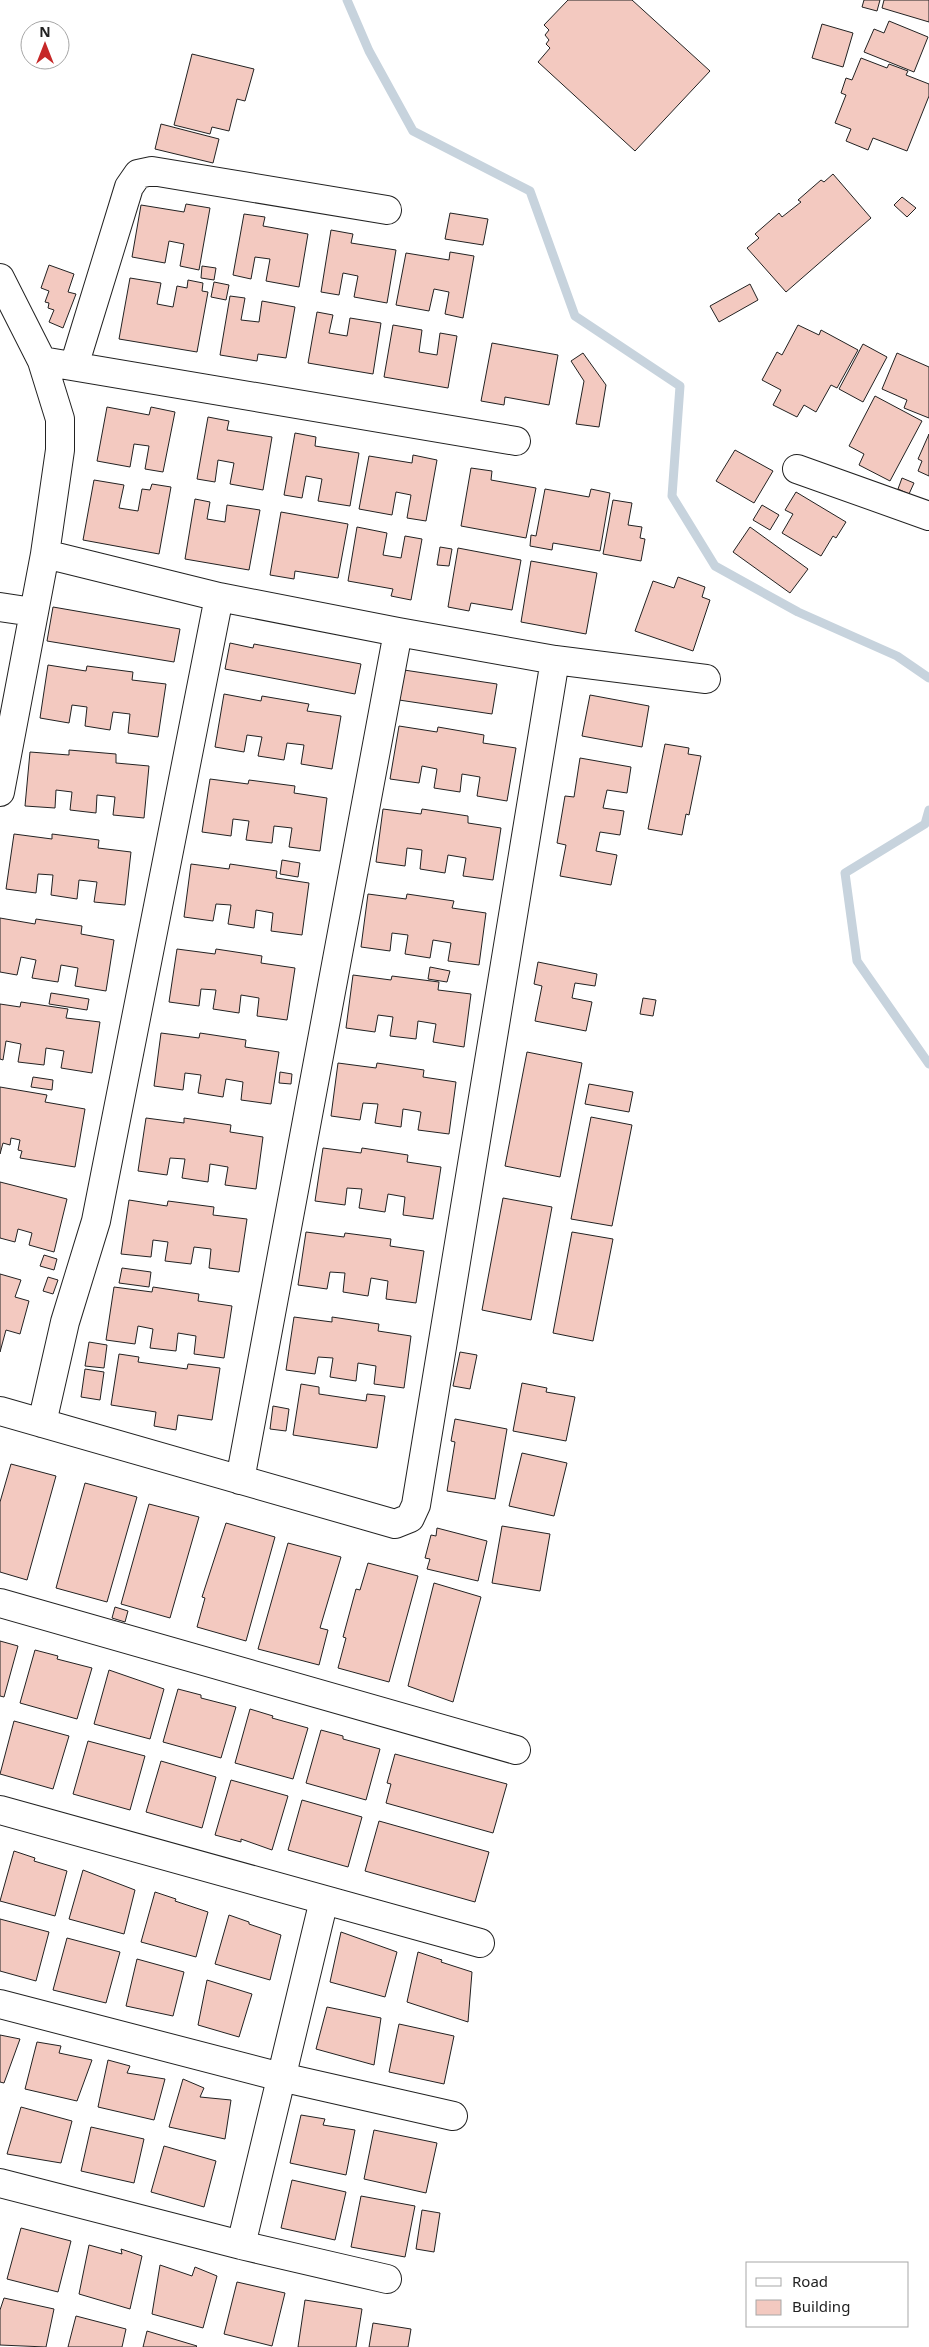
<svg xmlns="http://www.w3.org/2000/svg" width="929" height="2347" font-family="'Noto Sans',sans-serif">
  <rect width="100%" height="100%" fill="#fff"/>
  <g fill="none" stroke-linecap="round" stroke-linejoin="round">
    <path stroke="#c7d3dd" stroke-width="9" d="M347,0L369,51L413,131L530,191L575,316L680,386L672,496L715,566L798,612L897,656L929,678
      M929,810L925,824L845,873L857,961L929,1064"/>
  </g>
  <path fill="#f3c9c0" stroke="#222" d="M568,0H632L710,71L635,151L538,62L550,48L546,44L549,40L545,35L549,30L544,25Z
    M864,0H880L877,11L862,7Z
    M884,0H929V22L882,8Z
    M889,21L928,37L914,72L864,52L874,29L884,33Z
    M822,24L853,33L843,67L812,58Z
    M192,54L254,69L245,101L237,99L229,131L212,127L210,134L174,125Z
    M861,58L887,68L889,64L908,71L906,75L929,84V96L907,151L873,138L868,150L846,141L851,129L835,123L846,95L841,93L846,78L852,80Z
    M161,124L219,139L213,163L155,149Z
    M833,174L871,218L786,292L747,248L759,238L755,234L779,213L782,217L801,202L798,200L821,180L824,182Z
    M902,197L916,208L907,217L894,205Z
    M186,204L210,208L199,270L180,266L184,244L169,241L165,263L132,257L141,205L184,212Z
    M450,213L488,219L483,245L445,239Z
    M244,214L265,217L263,226L308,234L299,287L266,281L270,259L255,257L251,279L233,275Z
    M331,230L353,234L351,243L396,250L387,303L354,297L358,276L343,273L339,295L321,292Z
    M450,252L474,256L463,318L445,314L449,292L434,289L429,311L396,305L406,253L449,260Z
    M49,265L74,274L68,292L76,294L63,328L49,322L54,310L48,308L49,303L45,302L49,291L41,288Z
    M202,266L216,268L214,280L201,278Z
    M130,278L161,283L157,304L173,307L177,286L187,288L188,280L203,283L202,291L208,292L197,352L119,339Z
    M214,282L229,285L226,300L211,297Z
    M750,284L758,300L719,322L710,306Z
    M230,296L245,298L241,320L259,322L262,301L295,307L286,358L258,354L257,361L220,355Z
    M317,312L333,315L329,333L347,336L350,318L381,323L373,374L308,363Z
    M393,325L422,330L419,352L437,355L440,333L457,336L448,388L384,377Z
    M798,325L819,335L821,330L858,350L837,388L831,385L816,412L804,405L797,417L773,405L781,390L762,380L777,352L782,355Z
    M492,343L558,355L549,405L505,397L504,405L481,401Z
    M863,344L887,357L863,402L839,389Z
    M583,353L606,385L599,427L576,424L584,381L571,361Z
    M897,353L929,367V418L904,408L907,400L882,389Z
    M875,396L922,421L890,481L859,465L864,454L849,446Z
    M107,407L149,415L151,407L175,412L163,472L145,469L149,446L134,444L130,467L97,461Z
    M208,417L229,421L227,430L272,437L263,490L230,484L234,463L218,460L215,482L197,479Z
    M295,433L316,437L315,446L359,453L350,506L318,501L322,479L306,476L302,498L284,495Z
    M929,434V476L918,471L922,461L918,459Z
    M735,450L773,471L754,503L716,481Z
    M413,455L437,460L426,521L407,518L411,495L396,492L392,515L359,509L369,456L412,463Z
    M471,468L492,471L491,480L536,488L526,538L461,526Z
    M902,478L914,483L909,494L898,489Z
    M94,480L124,485L119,508L138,511L142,489L150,490L152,484L171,487L159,554L83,540Z
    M545,489L589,497L591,489L610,493L600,551L553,543L552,550L530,546L531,535L536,536Z
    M796,492L846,522L836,538L833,536L821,556L782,533L793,514L785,510Z
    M195,499L210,502L207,519L225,522L227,505L260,510L249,570L185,559Z
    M613,500L632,503L628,525L642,527L640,538L645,539L641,561L603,554Z
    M762,505L779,515L770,530L753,520Z
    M281,512L348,524L338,578L295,571L294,579L270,575Z
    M357,527L387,533L383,555L401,558L405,536L422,539L411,600L391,596L393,589L348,581Z
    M750,527L808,569L790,593L733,552Z
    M440,547L452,549L449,566L437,565Z
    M458,548L521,560L512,610L471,603L469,611L448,607Z
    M531,561L597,573L586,634L521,622Z
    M678,577L705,587L702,597L710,600L693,651L635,631L653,581L674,588Z
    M53,607L180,629L174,662L47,641Z
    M230,643L253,648L254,644L361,664L355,694L225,669Z
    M48,665L86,671L87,666L133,672L132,680L166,684L158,737L128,733L130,714L113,712L110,730L85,726L87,707L72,705L69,723L40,718Z
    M404,670L497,684L492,714L399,700Z
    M224,694L261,701L262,696L309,704L307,711L341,716L332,769L301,764L304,745L287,743L284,760L258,756L262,737L247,735L244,752L215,747Z
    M590,695L649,706L642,747L582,736Z
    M399,726L437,732L438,727L484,735L483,743L516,748L507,801L477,796L480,777L462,774L460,792L434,788L437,769L422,766L419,783L390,779Z
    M665,744L689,748L688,754L701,756L689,815L686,814L682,835L648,829Z
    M69,750L116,754V763L149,766L144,818L113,815L115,797L97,795L96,813L70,810L72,792L56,790L55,808L25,806L30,752L69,755Z
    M580,758L631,767L627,793L607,790L603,808L624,811L620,835L600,832L596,851L617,855L611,885L560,876L566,845L557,843L565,796L574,797Z
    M210,779L248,784L249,780L295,786L294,793L327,798L320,851L289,847L292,828L274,826L272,843L246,840L249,821L233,819L231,836L202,832Z
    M383,809L421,814L422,809L468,816V823L501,828L493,880L463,876L466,858L448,855L445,873L420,869L422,850L407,848L405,866L376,862Z
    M14,834L52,839V834L99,840L98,848L131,852L125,905L94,902L97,882L79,880L77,899L51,895L53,875L38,874L36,893L6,889Z
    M282,860L300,863L298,877L280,874Z
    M191,864L229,869L230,864L277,871L276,878L309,883L302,935L271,931L273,913L256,910L254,928L228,924L231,905L216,904L213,921L184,917Z
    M368,894L406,899L407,894L454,901L452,908L486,913L479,965L448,961L451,943L433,940L430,958L405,954L408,935L392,933L390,951L361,947Z
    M0,918L35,924L36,919L82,926L81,934L114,940L106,991L75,986L78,968L61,965L58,982L32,978L36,960L21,957L17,975L0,972Z
    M177,949L215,954L216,949L262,956L261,963L295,968L287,1020L257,1016L259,998L241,995L239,1013L213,1009L216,990L201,989L199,1006L169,1002Z
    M538,962L597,974L595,986L575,983L572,998L592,1002L586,1031L535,1021L542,986L534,984Z
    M430,967L450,971L447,982L428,979Z
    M353,975L391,980L392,976L439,982L438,990L471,994L464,1047L433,1042L436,1024L418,1021L416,1039L390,1036L393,1017L378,1015L375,1032L346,1028Z
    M51,993L89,999L87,1010L49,1004Z
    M643,998L656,1000L653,1016L640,1014Z
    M21,1002L68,1009L66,1018L100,1022L92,1073L61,1068L64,1051L46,1048L44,1065L18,1062L21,1044L6,1041L3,1060L0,1059V1004L20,1007Z
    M161,1033L199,1038L200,1033L246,1040L245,1047L279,1052L271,1104L241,1100L243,1082L226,1079L223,1097L198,1093L201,1075L185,1073L183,1090L154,1086Z
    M527,1052L582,1063L560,1177L505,1166Z
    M338,1063L376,1068L377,1063L424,1070L423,1077L456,1082L449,1134L418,1130L421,1112L403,1109L401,1127L375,1123L378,1104L363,1103L360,1120L331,1116Z
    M280,1072L292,1074L291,1084L279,1083Z
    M33,1077L53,1080L52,1090L31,1087Z
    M589,1084L633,1092L629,1112L585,1104Z
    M0,1087L47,1095L45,1102L85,1109L75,1167L20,1158L22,1151L18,1150L20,1140L11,1138L10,1145L3,1143L0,1154Z
    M591,1117L632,1125L612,1226L571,1219Z
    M146,1118L184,1123V1118L231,1125L230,1132L263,1137L256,1189L225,1185L228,1167L210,1164L208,1182L182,1178L185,1159L170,1158L167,1175L138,1171Z
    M323,1148L361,1153L362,1148L408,1155L407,1162L441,1167L433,1219L403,1215L405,1197L388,1194L385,1212L359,1208L362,1189L347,1188L345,1205L315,1201Z
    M0,1182L67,1199L54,1252L29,1245L32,1233L18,1229L15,1242L0,1238Z
    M503,1198L552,1207L531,1320L482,1310Z
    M129,1200L167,1206L168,1201L214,1207L213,1215L247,1219L239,1272L209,1268L211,1249L194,1247L191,1264L165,1261L168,1242L153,1240L151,1257L121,1254Z
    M306,1232L344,1237L345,1233L391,1239L390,1246L424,1251L416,1303L386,1299L388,1281L371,1278L368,1296L343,1292L345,1273L330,1272L327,1289L298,1285Z
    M572,1232L613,1239L593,1341L553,1333Z
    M44,1255L57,1259L54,1270L40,1266Z
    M122,1268L151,1272L149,1287L119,1283Z
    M0,1274L21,1280L15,1297L29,1301L20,1334L6,1330L0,1352Z
    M48,1277L58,1280L53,1294L43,1291Z
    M114,1287L152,1292L153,1287L199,1294L198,1301L232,1306L224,1358L194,1354L196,1336L178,1333L176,1351L150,1348L153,1329L138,1326L135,1344L106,1340Z
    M294,1317L332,1322V1317L379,1324L378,1331L411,1336L404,1388L374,1384L376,1366L358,1363L356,1381L330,1377L333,1358L318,1357L315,1374L286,1370Z
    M89,1342L107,1345L104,1368L85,1366Z
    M460,1352L477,1355L470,1389L453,1386Z
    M119,1354L139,1357L138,1362L187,1369L188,1364L220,1368L212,1420L178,1415L176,1430L154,1426L156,1412L111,1405Z
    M85,1369L104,1372L100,1400L81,1397Z
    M522,1383L547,1388L546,1392L575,1397L566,1441L513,1431Z
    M301,1384L319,1387V1394L366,1401L367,1394L385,1396L377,1448L293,1435Z
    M273,1406L289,1409L286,1431L270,1429Z
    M455,1419L507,1429L495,1499L447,1491L455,1442L451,1441Z
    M522,1453L567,1463L554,1516L509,1506Z
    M11,1464L56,1476L27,1580L0,1572V1502Z
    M85,1483L137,1497L107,1602L56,1588Z
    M149,1504L199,1517L170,1618L121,1604Z
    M226,1523L275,1537L246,1641L197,1627L205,1598L202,1597Z
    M502,1526L550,1534L540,1591L492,1583Z
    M437,1528L487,1541L478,1581L427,1569L430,1559L425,1558L431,1535L436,1536Z
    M288,1543L341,1557L320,1628L328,1630L319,1665L258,1649Z
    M368,1563L418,1576L389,1682L338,1668L346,1638L343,1637L356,1589L360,1590Z
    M434,1583L481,1597L453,1702L408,1686Z
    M115,1607L128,1611L125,1622L112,1618Z
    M0,1641L18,1646L4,1697L0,1696Z
    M35,1650L58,1656L57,1659L92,1668L77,1719L20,1703Z
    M109,1670L164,1689L150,1739L94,1724Z
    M178,1689L201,1695V1698L236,1707L221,1758L163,1742Z
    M250,1709L273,1716L272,1718L308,1728L293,1779L235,1763Z
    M14,1721L69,1736L53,1789L0,1774Z
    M321,1730L343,1736V1739L380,1749L366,1800L306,1783Z
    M88,1741L145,1756L130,1810L73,1794Z
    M395,1754L507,1784L493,1833L386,1803L391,1784L387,1783Z
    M161,1761L216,1777L202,1828L146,1812Z
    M231,1780L288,1796L272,1850L241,1839V1842L215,1835Z
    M302,1800L362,1817L348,1867L288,1850Z
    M379,1821L489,1852L475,1902L365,1871Z
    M14,1851L35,1858L34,1861L67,1871L55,1916L0,1901Z
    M83,1870L135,1890L124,1934L69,1919Z
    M155,1892L176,1899L175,1901L208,1912L196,1957L141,1942Z
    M229,1915L249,1922V1924L281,1935L270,1980L215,1964Z
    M0,1919L49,1932L36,1981L0,1971Z
    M341,1932L397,1952L385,1997L330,1982Z
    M67,1938L120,1952L106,2003L53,1990Z
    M418,1952L442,1960L441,1962L472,1972L468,2022L407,2002Z
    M137,1959L184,1972L173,2016L126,2006Z
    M207,1980L252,1994L239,2037L198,2025Z
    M327,2007L381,2018L374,2065L316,2049Z
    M399,2024L454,2036L444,2084L389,2072Z
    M0,2035L20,2039L4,2083L0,2082Z
    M37,2042L61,2046L59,2053L92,2060L77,2101L25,2089Z
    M108,2060L130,2066L127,2073L165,2079L154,2120L98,2107Z
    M183,2079L204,2088L200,2097L231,2100L225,2139L169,2127Z
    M21,2107L72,2121L61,2163L7,2154Z
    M301,2115L325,2119L323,2125L355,2130L346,2175L290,2163Z
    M91,2127L144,2139L134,2183L81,2171Z
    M374,2130L437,2143L426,2193L364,2179Z
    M164,2146L216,2161L204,2207L151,2192Z
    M292,2180L346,2192L335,2240L281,2228Z
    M361,2196L415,2206L405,2257L351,2247Z
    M422,2210L440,2213L434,2252L416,2249Z
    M21,2228L71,2241L58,2292L7,2279Z
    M89,2245L122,2254L121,2249L142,2256L130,2309L79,2294Z
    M160,2265L192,2276L195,2267L217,2276L203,2328L152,2314Z
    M237,2282L285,2293L272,2346L224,2334Z
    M4,2298L54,2309L46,2347L0,2345V2310Z
    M305,2300L362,2309L356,2347H298Z
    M76,2316L126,2329L122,2347H68Z
    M373,2323L411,2329L408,2347H369Z
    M147,2331L197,2346L196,2347H143Z"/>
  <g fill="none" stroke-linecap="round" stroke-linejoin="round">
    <defs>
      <path id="minor" d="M0,278L42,361L60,419V450L45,554L219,597L398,632L555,660L706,679
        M42,361L516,441
        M74,366L129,187L138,174L152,171L387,210
        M797,469L929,516
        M0,607L33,612
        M0,792L45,554
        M0,1411L395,1524L410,1518L416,1505L555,660
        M42,1423L65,1322L96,1221L219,597
        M240,1480L398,632
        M0,1603L516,1750
        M0,1810L480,1943
        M0,2004L281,2077L453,2116
        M0,2183L241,2245L387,2279
        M241,2245L324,1900"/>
    </defs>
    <use href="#minor" stroke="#222" stroke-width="30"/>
    <use href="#minor" stroke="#fff" stroke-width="28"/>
  </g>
  <rect x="746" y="2262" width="162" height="65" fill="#ffffff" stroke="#a7a7a7"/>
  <rect x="756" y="2278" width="25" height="8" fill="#ffffff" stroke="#a7a7a7"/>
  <text x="792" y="2287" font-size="15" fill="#222222">Road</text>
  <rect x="756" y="2300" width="25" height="15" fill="#f3c9c0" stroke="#a7a7a7"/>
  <text x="792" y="2312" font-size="15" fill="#222222">Building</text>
  <g transform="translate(45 45)"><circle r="24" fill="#ffffff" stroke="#a7a7a7"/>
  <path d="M0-4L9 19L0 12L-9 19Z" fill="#c62828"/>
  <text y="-8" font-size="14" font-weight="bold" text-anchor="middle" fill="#222222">N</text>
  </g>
</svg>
